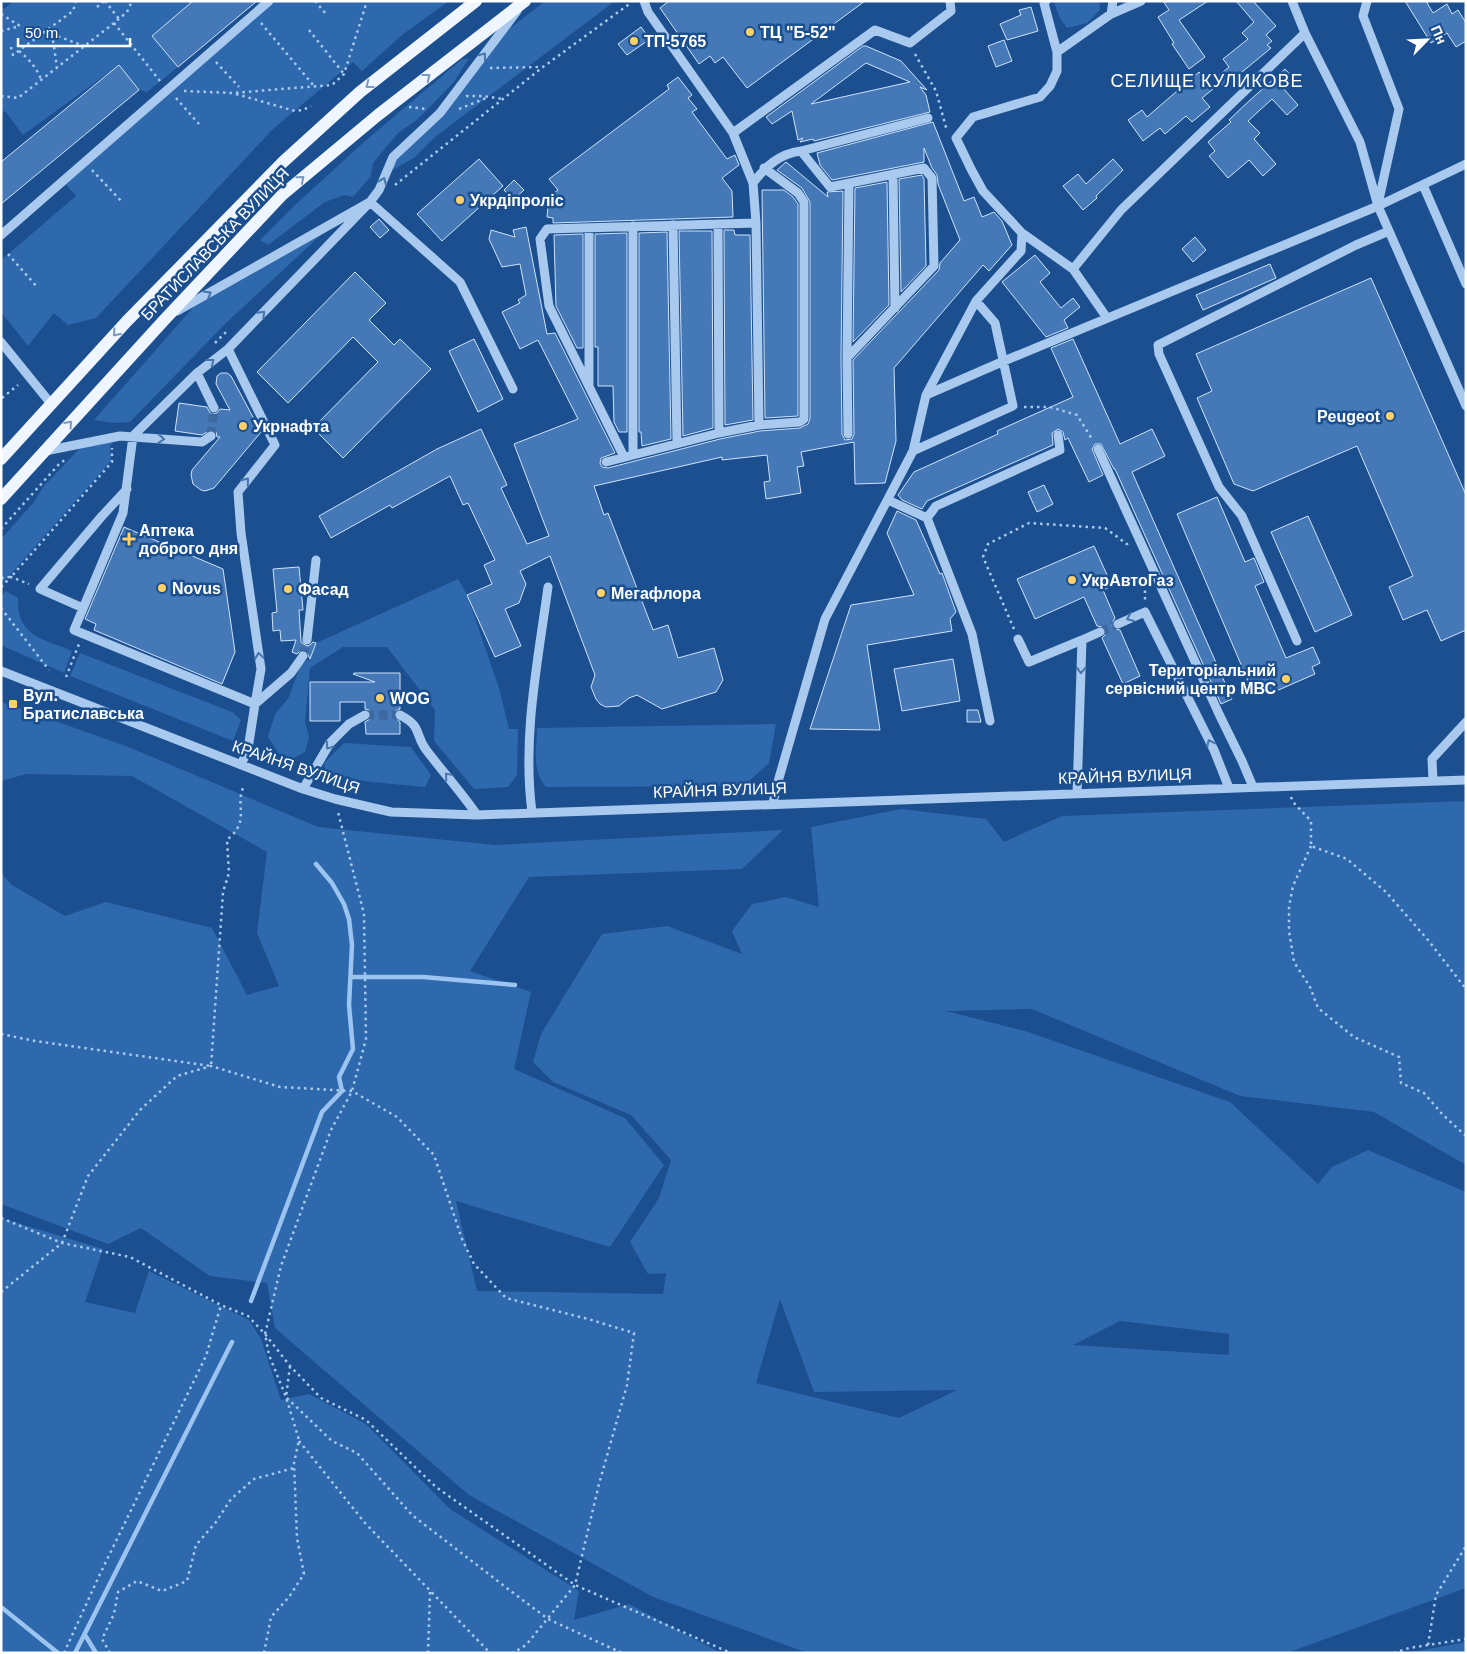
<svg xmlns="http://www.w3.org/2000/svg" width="1467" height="1654" font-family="Arial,sans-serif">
  <rect width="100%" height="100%" fill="#1b4f8f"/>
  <path fill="#2e69ad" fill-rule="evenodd" d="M14,1H193L152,36L178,67L147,92L139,90L118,66L23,135L5,111L1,113V6L4,9Z
    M270,1H449L402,35L362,71L353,62L273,129L96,318L68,325L54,313L28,346L1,312V260L76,196L64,182Z
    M545,1H615L435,137L414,158L389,172L393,163L508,30Z
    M1055,1H1099L1100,10L1087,23L1067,28L1060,18L1054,3Z
    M469,58L454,82L418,119L398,133L373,163L371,176L353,197L345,195L325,202L268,245L260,240L295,205L364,142L461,60Z
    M324,232L225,324L130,422L114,423L94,420L198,302Z
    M115,439L110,446L111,461L1,585V539L34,502L43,487L82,446Z
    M458,579L467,595L499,688L509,729H518L517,775L508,787L474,789L434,741L435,710L387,647H343L310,668L305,722L309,737L305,752L294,758L279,754L268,737L275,714L288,699L301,664L310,659L316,643Z
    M6,591L18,598C16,636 43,639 72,651L64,673L1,645V596Z
    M80,653L232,712L241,720L233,741L70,676Z
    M1,702L126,746L318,827L496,845L783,830L742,869L529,877L470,971L531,992L514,1069L625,1118L664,1165L610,1247L456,1201L477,1291L663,1294L666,1273L648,1274L630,1242L659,1198L671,1160L631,1115L553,1082L533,1062L541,1034L602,934L667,926L742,954L732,931L752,904L786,897L819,907L811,827L901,809L986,819L1004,842L1062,816L1466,801V1165L1374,1112L1240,1096L1032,1009L946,1011L1025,1031L1230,1102L1318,1184L1332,1167L1368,1150L1466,1192V1588L1287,1653H808L653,1597L469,1495L275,1328L267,1283L210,1276L141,1228L108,1244L1,1204V873L12,885L65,916L106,902L212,928L247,995L279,986L257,933L267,852L132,776L26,774L1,781ZM780,1299L814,1392L957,1390L899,1418L756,1383ZM1120,1321L1229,1334V1355L1073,1345Z
    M776,724L769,763L744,786L546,787C531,771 537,748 537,728Z
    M344,743L411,747L431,775L425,787L371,782L326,774L324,763Z
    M1,1218L103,1249L85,1302L135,1313L149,1271L249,1320L261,1339L281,1400L309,1394L366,1424L450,1509L579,1591L574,1620L629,1604L721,1653H1Z
    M1466,1642V1653H1407Z"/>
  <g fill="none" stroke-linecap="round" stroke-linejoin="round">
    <path stroke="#9cc4f0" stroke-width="4.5" d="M351,977H423L515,985
      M251,1301L322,1112L342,1091L339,1077L353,1049L349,1005L352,945L349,919L344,904L332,883L316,864
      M1,1607L58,1653
      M85,1635L96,1653
      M75,1653L232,1342"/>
  </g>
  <path fill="#4478b7" stroke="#cfe3fa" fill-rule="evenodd" d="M193,1H257L178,67L152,36Z
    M669,1H865L747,88L723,57L715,63L710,56L699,64L660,8Z
    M1163,1H1208L1179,20L1205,57L1189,69L1172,44L1174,43L1158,17L1169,10Z
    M1236,1H1253L1276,26L1266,35L1272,41L1267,45L1271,48L1224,87L1216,78L1229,67L1223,59L1248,39L1242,33L1254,22Z
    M1405,1H1426L1433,13L1447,4L1452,14L1458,10L1466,23V41L1456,47L1447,33L1431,43Z
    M1031,7L1038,31L1007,40L1000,24L1021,15L1019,10Z
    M641,27L650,39L627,55L618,44Z
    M1004,40L1012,61L996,67L988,46Z
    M863,46H866L901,61L927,90L920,87L926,95L930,112L814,141L813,139L800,142L803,138L798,140L792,111L772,124L766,117ZM866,63L910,82L811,104Z
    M119,65L139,90L1,204V162Z
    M1285,69L1294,79L1283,88L1298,105L1287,115L1272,99L1248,121L1260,133L1254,139L1276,164L1263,176L1249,160L1228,178L1209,156L1215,151L1208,142L1231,122L1229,120L1249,101Z
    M1199,72L1213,89L1202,98L1210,107L1192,122L1186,116L1165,134L1160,128L1143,141L1128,120L1142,110L1147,117Z
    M678,77L692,95L688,98L697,109L692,112L727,159L735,155L739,165L722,178L732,191L733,217L553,223V218L547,217L549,197L558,190L549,179L669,89L667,85Z
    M933,122L964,201L974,197L982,217L994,212L1002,221L1012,245L989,271L983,265L894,368L896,441L885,483L855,484L854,442L801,452L804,466L797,467L801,493L766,499L764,482L770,481L767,455L722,460V457L594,486L604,515L608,513L653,630L668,625L678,658L714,648L723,680L716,692L662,709L637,695L629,698L619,706L606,707L600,704L596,699L591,687L595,675L550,556L520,571L526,584L519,603L505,609L521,646L495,657L467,595L492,584L484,565L495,560L468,503L463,505L450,476L392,508L390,505L331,538L319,516L437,449L481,429L507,485L501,488L527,544L549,536L514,444L578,419L538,340L520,349L502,312L520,303L518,300L526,295L520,264L502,267L489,239L491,230L515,237L513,230L526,227L547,334L555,333L615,453L601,458L600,463L602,467L608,468L720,439L760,431L800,428L808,424L810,419V202L802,188L777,170L786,162L828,197L827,192L843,191L841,358L842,434L845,440L852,439L854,434L853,360L939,270L940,263L960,240L938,184L937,175L932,168L924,148V162L832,180L820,165L817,153Z
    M479,159L503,186L442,241L417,214Z
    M1113,159L1123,170L1096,196L1097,198L1083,210L1063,186L1078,174L1086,184Z
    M922,175L924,179L926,266L901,292L899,179Z
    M514,180L524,190L513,200L504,190Z
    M887,182L889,305L853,342L855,188Z
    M762,190H784L793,197L798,204V416L765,418Z
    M379,219L389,230L380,238L370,227Z
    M724,230H734L735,235H750L753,420L725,425Z
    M679,231H712L713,428L683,436Z
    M667,232L671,439L642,446L641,432H639V233Z
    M627,233V432H619L614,422L613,386H598V347H595V234Z
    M583,234V348H577L556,306L554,235Z
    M1195,237L1206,250L1193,262L1182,249Z
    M1035,255L1050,273L1040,282L1061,308L1073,298L1080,307L1064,320L1068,328L1046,337L1002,282Z
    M1270,264L1276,278L1203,310L1196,295Z
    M355,272L386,303L369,320L394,345L400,339L431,369L343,458L313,428L378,362L353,337L288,403L257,372Z
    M1371,278L1466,495V630L1441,641L1427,610L1403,620L1389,587L1413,576L1357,446L1253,491L1234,484L1197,398L1212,391L1196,354Z
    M474,339L503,399L478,412L449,351Z
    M1073,339L1120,444L1152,429L1165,456L1132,472L1232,699L1221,704L1115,469H1114L1101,444H1095L1092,449L1103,475L1089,482L1068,438L1065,440L1063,432L1058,429L1052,433L1053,445L927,501L922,509L902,500L898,495L914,472L998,434L997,431L1073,397L1051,348Z
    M221,373H227L231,376L261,432L214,488L205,491L201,490L193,484L191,475L192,470L220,437H217L216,432L211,430L202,435L175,431L179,403L207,407L210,413L213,414L217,413L220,409L230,410L216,384L217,376Z
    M1044,485L1053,504L1037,512L1028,492Z
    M1217,497L1245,562L1254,558L1264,582L1255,586L1286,658L1313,647L1320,663L1312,667L1315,674L1267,695L1262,684L1251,688L1177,514Z
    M897,511L916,520L940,574L942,573L956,612L950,619L952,631L867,645L880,730L810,729L851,605L914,595L887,533Z
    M1308,516L1352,615L1315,632L1271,532Z
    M124,527L223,569L235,652L222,684L94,630L96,624L85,619Z
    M1094,546L1112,586L1103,590L1115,618L1113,621L1112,626L1115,629L1120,630L1140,676L1123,684L1102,638L1105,635L1106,630L1103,627L1097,626L1084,597L1035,619L1017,579Z
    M299,567L303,610H299L301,642L307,646L310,645L313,642L316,643L310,659L306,651L301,650L297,654L292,652L296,640L281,641L280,630L273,631L272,613L277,612L273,569Z
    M953,659L960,701L902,711L894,669Z
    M354,673H400V709L395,711L394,715L400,722V734H366L365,722L370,719L371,715L369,710L365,709V702H340V721H310V682H375L353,674Z
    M967,710H978L981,722H967Z"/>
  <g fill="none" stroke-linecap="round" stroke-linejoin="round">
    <path stroke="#3d69a0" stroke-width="9" stroke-dasharray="9 4.5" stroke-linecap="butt" d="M211,436L214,408
      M1100,632L1118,624
      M303,656L307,640
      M365,715H400"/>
    <path stroke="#a9c9ee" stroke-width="2.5" stroke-dasharray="2.5 4" stroke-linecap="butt" d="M105,1L119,19
      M315,1L326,14
      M97,7L104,1
      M1,14L20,26
      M114,23L160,81
      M261,23L314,86
      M48,29L52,34L57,67
      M309,30L344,74
      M1,31L20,26
      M32,31L41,34
      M52,34L84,46
      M11,47L13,55L73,11L76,1
      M19,51C29,59 36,67 41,79
      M915,54L936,91L947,131
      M216,62L239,87
      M490,68L542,67
      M184,91L232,93L332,85L344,74L367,1
      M236,94L295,111L303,110L311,106
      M1,96L18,98L114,23L127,12L132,1
      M466,96H483L503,99
      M176,98L199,124
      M409,107L426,109
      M459,109L489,97
      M92,170L123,203
      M395,185L543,67L632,2
      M8,254L38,288
      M215,343L227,331
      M2,398L18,385
      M1024,407H1050L1077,415L1092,439
      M1,529L60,463L67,459
      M1,578L11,577L112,462V448
      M1145,584V601
      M1,587L11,577L29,584
      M1,608L49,670
      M1014,629L983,557L988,544L1029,523L1105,528L1127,544L1128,547
      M66,677L79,644
      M1291,797L1293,802L1311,821V846L1347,859L1386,892L1428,940L1466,989
      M1311,846L1293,886L1289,907V931L1294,962L1310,987L1318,1008L1354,1037L1399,1057L1401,1083L1424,1093L1443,1115L1466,1136
      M1,1034L35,1041L211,1066L222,907L223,892L229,873L227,840C231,836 236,832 238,827C245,813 236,801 244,786
      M1,1218L62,1243L130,1257L221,1305L248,1316L265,1334L290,1366L321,1398L366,1420L436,1487L575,1585L731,1653
      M1,1292L62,1243L88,1176L140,1110L177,1076L211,1066L280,1087L352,1091L397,1117L434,1155L462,1239L474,1264L506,1298L588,1319L634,1333L627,1385L599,1484L575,1585L526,1645L513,1653
      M290,1366L286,1397L332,1441L357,1453L412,1515L512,1592L548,1619L622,1653
      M299,1441L365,1523L490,1653
      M1428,1645L1436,1595L1466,1546
      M64,1653L100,1574L206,1356L221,1305
      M110,1653L102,1639L114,1614L118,1592L137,1581L162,1591L187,1581L196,1545L216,1522L231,1499L254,1479L294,1468
      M264,1653L271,1617L289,1597L304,1574L297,1538L294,1463L299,1440L286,1397L269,1355L265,1334L281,1266L331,1130L352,1091L366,1039L364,914L338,812
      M428,1653L430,1592
      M1394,1653L1409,1648L1466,1639"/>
    <path stroke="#a9c9ee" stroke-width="9" d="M644,1L648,12L733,133L875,30L910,43L951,11L950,1
      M1046,1L1044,3L1057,52
      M1292,1L1305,33L1360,142L1378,206L1466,406
      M1367,1L1363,16L1399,109L1378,204
      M1111,14L1113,1
      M733,133L753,183L756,223L759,425
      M801,151L928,118
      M893,174L895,308
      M753,183C766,166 779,154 801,151L830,187L924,168L932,178L934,266L847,358
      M1423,185L1466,284
      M718,224L719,433
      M673,225L677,443
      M1,235L269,1
      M1073,269L1121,210L1305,33
      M177,311L370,202L460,282L513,389
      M1107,318L1073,269L1022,233L983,191L971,169L956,138L973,117L1040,97L1050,86L1057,71V52L1111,14L1141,1
      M1,342L52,405
      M197,373L133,436L123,513L74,630L255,704L261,669L241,533L238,492L275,445L228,349
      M589,385V228
      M926,395L1004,361L1378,206L1466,164
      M214,408L197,373L228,349L370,202L379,190L393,157L440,113L517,11
      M848,434L847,358L849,183
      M1098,449L1219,714L1242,761L1253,787
      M45,451L120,436L202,442L211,436
      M913,451L1013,406L995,323L976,301
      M633,455V226
      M624,457L549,306L540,239L547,229L756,223
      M606,462L719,433L759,425L800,422L804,419V202L798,193L764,168
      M888,500L927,518L972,634L990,721
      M927,518L936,506L1060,450L1058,435
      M83,608L40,589L102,516L127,489
      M1118,624L1145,612L1214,750L1229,788
      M1018,639L1029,662L1082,640
      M307,640L316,560
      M1297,641L1242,516L1219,487L1159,354L1158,345L1356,245L1389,231
      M1,671L303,789L335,799L391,812L477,815L1466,780
      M400,715C423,727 414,734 427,751C443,772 461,792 477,815
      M241,765L248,749L255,704L291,673L303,656
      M1433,781L1432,759L1466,722
      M303,789L330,743L349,724L365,715
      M1077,793L1082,640L1100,632
      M773,803L777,785L825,619L913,451L926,395L976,301L1021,251L1022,233
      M532,812C522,737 538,661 548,587"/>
    <path stroke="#f0f6ff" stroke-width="12" d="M1,459L127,321L283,162L360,92L476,1
      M1,499L166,318L282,195L378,115L525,1"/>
  </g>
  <defs><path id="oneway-chevron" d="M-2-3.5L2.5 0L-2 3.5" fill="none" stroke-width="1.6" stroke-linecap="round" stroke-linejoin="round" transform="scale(1.25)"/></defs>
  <g stroke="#4674ac">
    <use href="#oneway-chevron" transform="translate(483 56) rotate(-53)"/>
    <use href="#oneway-chevron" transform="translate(383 181) rotate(-67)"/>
    <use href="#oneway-chevron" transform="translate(208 294) rotate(-30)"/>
    <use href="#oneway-chevron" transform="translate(262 314) rotate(-46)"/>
    <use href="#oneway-chevron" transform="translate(211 362) rotate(-38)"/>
    <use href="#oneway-chevron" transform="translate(161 439) rotate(5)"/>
    <use href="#oneway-chevron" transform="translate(246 481) rotate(-51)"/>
    <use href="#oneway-chevron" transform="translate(1130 618) rotate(156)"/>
    <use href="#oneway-chevron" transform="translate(259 656) rotate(-98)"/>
    <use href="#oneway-chevron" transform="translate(1081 670) rotate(92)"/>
    <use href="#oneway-chevron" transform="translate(1210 743) rotate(-116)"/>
    <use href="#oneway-chevron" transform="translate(329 746) rotate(124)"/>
    <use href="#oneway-chevron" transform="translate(448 776) rotate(-130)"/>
  </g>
  <g stroke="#7b9ac1">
    <use href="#oneway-chevron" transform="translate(427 77) rotate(-38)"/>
    <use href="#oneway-chevron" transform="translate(369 85) rotate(142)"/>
    <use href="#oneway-chevron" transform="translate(301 179) rotate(-40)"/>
    <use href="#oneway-chevron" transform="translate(116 333) rotate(132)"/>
    <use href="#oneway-chevron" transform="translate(69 424) rotate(-48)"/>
  </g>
  <g fill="#ffd166" stroke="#1b4f8f" stroke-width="2">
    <circle cx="750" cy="32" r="5"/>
    <circle cx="634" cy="41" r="5"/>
    <circle cx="460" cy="200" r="5"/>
    <circle cx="1390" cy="416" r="5"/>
    <circle cx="243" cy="426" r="5"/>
    <path d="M126.5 531.5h5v5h5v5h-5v5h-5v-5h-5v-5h5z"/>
    <circle cx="1072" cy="580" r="5"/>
    <circle cx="162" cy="588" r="5"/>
    <circle cx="288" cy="589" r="5"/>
    <circle cx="601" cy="593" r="5"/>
    <circle cx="1286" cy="679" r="5"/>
    <circle cx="380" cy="698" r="5"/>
    <rect x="8" y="699" width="10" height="10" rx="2.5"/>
  </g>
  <g text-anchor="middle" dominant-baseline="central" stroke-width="5" stroke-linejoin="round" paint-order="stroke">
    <g font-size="16" font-weight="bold" fill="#fff" stroke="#1b4f8f" text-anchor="start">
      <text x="760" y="32">ТЦ "Б-52"</text>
      <text x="644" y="41">ТП-5765</text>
      <text x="470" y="200">Укрдіпроліс</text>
      <text x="1380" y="416" text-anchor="end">Peugeot</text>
      <text x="253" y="426">Укрнафта</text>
      <text x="139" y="530">Аптека<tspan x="139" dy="18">доброго дня</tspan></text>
      <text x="1082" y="580">УкрАвтоГаз</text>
      <text x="172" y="588">Novus</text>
      <text x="298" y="589">Фасад</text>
      <text x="611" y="593">Мегафлора</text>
      <text x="1276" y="670" text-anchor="end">Територіальний<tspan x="1276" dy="18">сервісний центр МВС</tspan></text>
      <text x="23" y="695">Вул.<tspan x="23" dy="18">Братиславська</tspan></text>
      <text x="390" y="698">WOG</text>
    </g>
    <g font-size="16" fill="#fff" stroke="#1b4f8f">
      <text transform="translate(215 244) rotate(-46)">БРАТИСЛАВСЬКА ВУЛИЦЯ</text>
      <text transform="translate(296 767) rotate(19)">КРАЙНЯ ВУЛИЦЯ</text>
      <text transform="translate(1125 776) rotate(-2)">КРАЙНЯ ВУЛИЦЯ</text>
      <text transform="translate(720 790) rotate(-2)">КРАЙНЯ ВУЛИЦЯ</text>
    </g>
    <g font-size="18" letter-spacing="1" fill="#fff" stroke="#1b4f8f">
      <text x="1207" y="81">СЕЛИЩЕ КУЛИКОВЕ</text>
    </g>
  </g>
  <rect width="1467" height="1654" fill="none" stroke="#ffffff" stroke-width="5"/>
  <g transform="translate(1427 40) rotate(66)" stroke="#1b4f8f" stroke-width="4" paint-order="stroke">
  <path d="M0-4L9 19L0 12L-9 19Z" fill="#ffffff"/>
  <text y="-8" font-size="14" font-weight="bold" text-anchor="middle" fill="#ffffff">Пн</text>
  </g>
  <path d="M18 38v8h112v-8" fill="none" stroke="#ffffff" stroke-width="2.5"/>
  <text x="25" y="38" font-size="15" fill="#ffffff" stroke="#1b4f8f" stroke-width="4" paint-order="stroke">50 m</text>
</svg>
